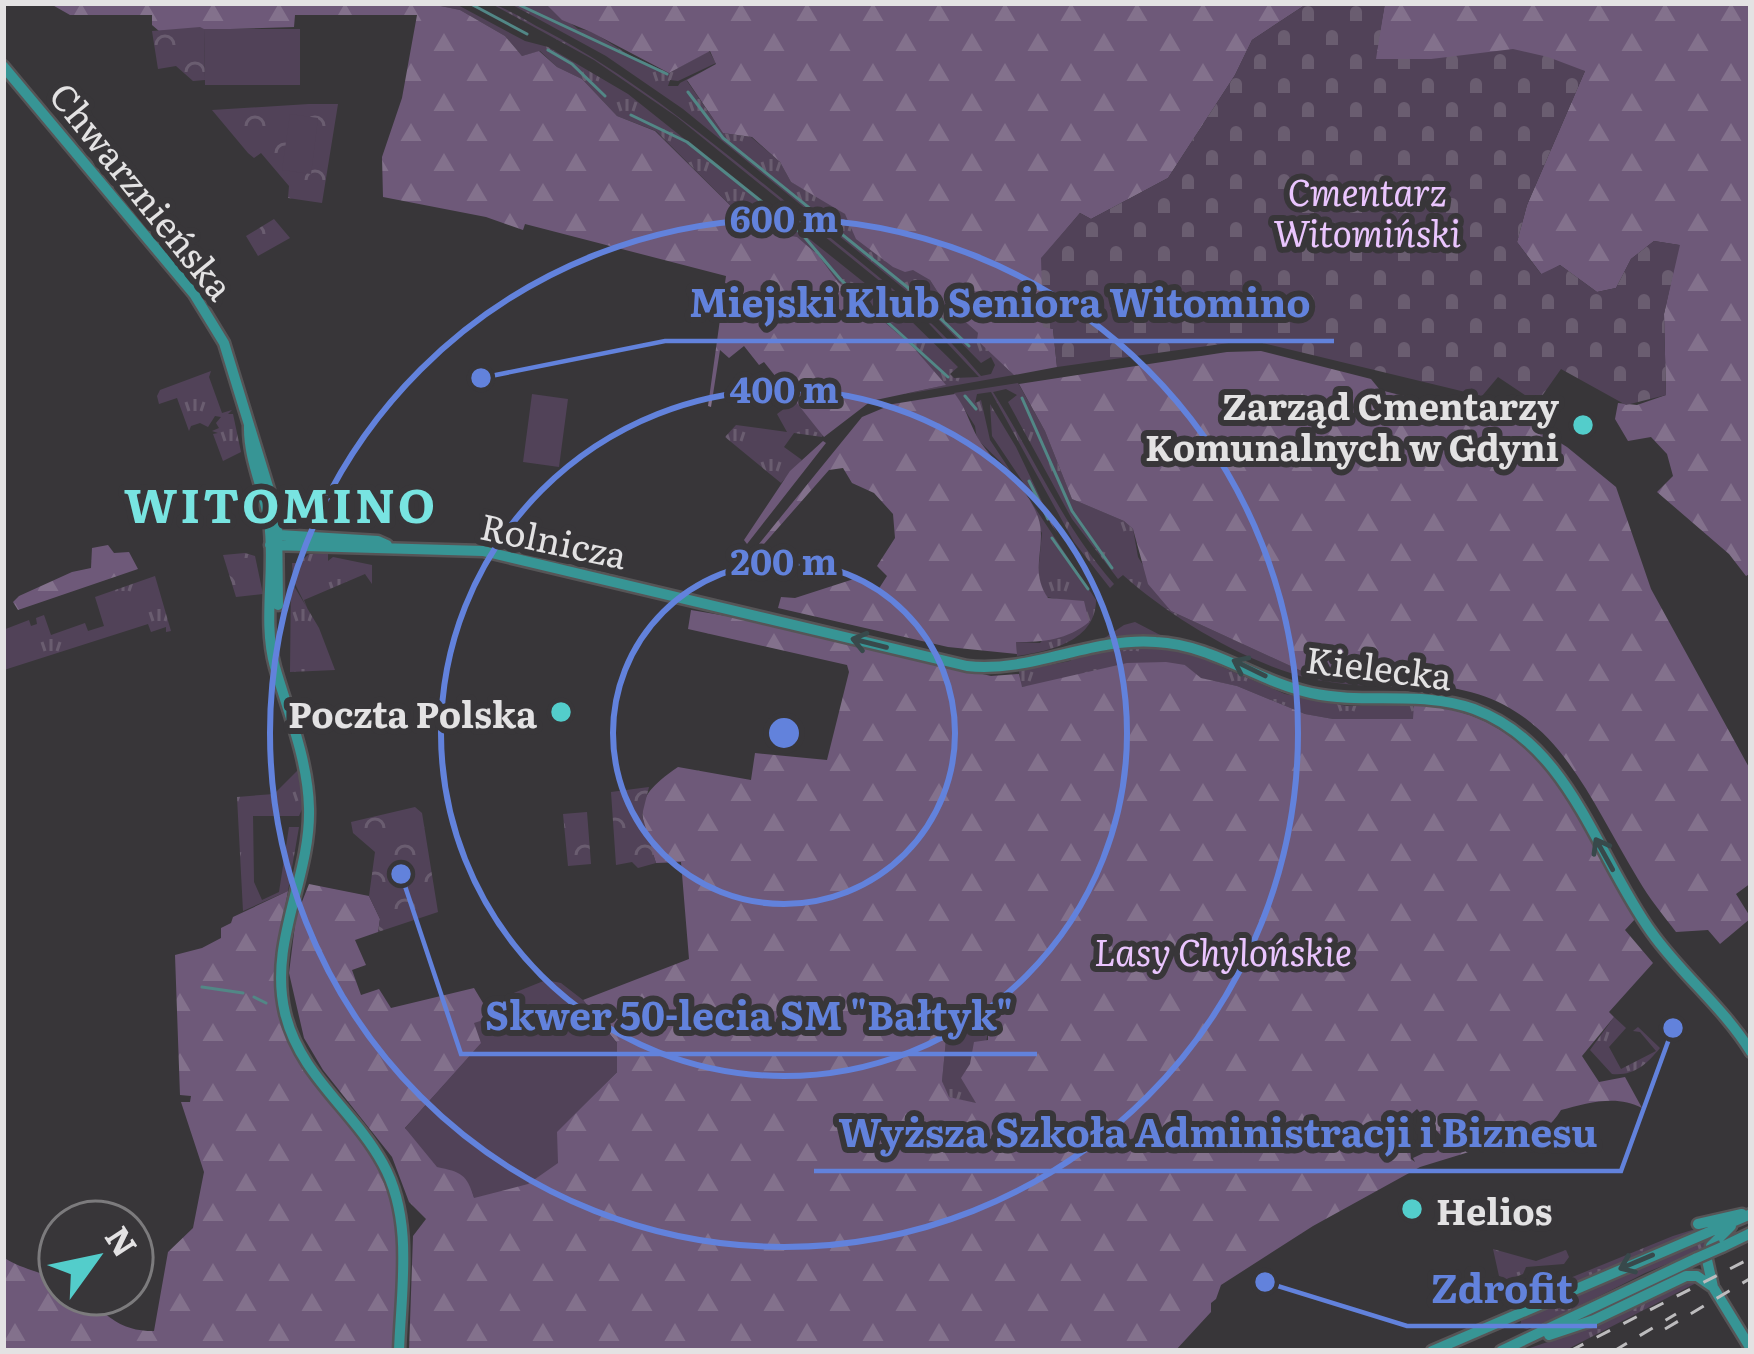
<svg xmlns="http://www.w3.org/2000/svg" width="1754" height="1354" font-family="Literata,serif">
  <defs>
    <pattern id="grass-tufts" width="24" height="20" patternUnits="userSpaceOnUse" patternTransform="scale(3)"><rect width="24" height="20" fill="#514258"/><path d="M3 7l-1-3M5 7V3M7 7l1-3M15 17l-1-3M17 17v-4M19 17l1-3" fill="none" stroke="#6a5d70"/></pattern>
    <pattern id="forest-firs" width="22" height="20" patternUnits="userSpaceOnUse" patternTransform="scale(3)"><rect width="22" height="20" fill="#6e5979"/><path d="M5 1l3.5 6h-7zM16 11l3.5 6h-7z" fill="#83718c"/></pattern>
    <pattern id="cemetery-stones" width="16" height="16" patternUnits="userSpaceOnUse" patternTransform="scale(3)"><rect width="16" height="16" fill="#514258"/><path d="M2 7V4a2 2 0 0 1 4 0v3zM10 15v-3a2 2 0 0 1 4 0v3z" fill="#6a5d70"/></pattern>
    <pattern id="park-crowns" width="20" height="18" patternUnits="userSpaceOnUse" patternTransform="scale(3)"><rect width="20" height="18" fill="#514258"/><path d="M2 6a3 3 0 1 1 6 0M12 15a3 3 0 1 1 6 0" fill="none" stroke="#6a5d70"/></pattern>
  </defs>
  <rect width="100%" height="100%" fill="#383639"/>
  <path fill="url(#grass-tufts)" d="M426,3H454L525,41L548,47L628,94L906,316L958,367L950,374L954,378L979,377L918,312L677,117L594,60L490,3C509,9 528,22 546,31C636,79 713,143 791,206C857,260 927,311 981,376L991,374L995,365L991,357L981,363L924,305L683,109L606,56L509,3H545L578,29L591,31L629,55L669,73L709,51L716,63L678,81L670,80L668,86H678L680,83L701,72L687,81L723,133L751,137L780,162L791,182L836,207L930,280L946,305L978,333L1014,375L1037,371L906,394L945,385L838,282L819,256L782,232L755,230L656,131L617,116L582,79L557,67L540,51L522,56L505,36L460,10Z
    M211,371L209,377L222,413L232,410L228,414H233L241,452L223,461L213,434L218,433L212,431L219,428L216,423L221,417L215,416L208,427L200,423L191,426L189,431L177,398L159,404L157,396L160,390Z
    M1018,383L1045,431L1072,499L1124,521L1133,529L1138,557L1171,611L1308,674L1339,664L1368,680L1415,679V688C1381,686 1345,686 1312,679C1248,664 1171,618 1123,575L1118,579L1072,519L1008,402L1017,395L1006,389L993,392C1034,457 1063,526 1114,584L1110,588L1074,542L991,392L977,394L975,403L981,400L990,440L1096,600C1096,641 1050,651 1017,656L1016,642L1040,643L1075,603L1047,597L1037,583L1042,533L1011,472L977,439L975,426L954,393Z
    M796,400L824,433L822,437L794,433L784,447L802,460L781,483L725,437L736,425L787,432L777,414Z
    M990,404L1016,447L1057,533L992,436Z
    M324,553H328V561L333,557L372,565V584L365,574L304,600L308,610L293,580L292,563H299L309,554Z
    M155,576L171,631L166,632V627L151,632L148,624L4,670L3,630L29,620L31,626L37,624L36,618L44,615L51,635L85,623L88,631L104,626L95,597Z
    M291,581L319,628L335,670L290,672Z
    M1135,622L1220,666L1285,694L1347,706L1414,704V719H1333L1305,714L1237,686L1200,678L1185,665L1021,687L1019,671L1070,661L1124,625Z
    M298,770L303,807L299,816H253L254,882L262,900L279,892L289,827H299L288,891L243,911L237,797L274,794Z
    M964,1014L988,1026C988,1052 971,1079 977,1104L948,1097L942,1081L947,1029Z
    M1614,1017L1626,1028L1609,1047L1621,1069L1656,1051L1640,1032L1633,1031L1638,1027L1660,1048C1646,1065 1634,1076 1612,1074L1590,1050Z
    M1727,1219L1513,1308L1516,1300L1673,1236Z
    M1713,1234L1704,1249L1645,1273L1556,1318L1527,1329L1520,1327L1522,1316Z
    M1493,1249L1536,1261L1566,1250L1569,1257L1564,1264L1526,1267L1523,1274L1508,1280L1499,1276Z
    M1687,1279L1700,1281L1564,1351H1521L1580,1331Z"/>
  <path fill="url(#forest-firs)" fill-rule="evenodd" d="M49,3H426L460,10L505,36L522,56L539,51L557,67L582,79L617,116L655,131L755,230L797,237L819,256L838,282L912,346L946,385L871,401L824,437L764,362L759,365L744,346L729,358L720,350L711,407L708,406L726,276L525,224L523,230L486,217L383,197L382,157L402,98L417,15H295L294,27L159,31L152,25V15H70Z
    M545,3H1308L1252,40L1235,75L1168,178L1091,219L1080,213L1042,258L1043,326L1053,329L1057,367L1014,375L977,340L978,333L946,305L930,280L913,270L905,272L893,267L856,239L845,214L791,182L780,162L752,137L723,133L687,80L716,64L710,51L669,73L591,32L562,20Z
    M1385,3H1751V573L1746,576L1729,554L1657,492L1673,476L1667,454L1651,437L1628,441L1615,419L1618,403L1637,405L1666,395L1664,314L1679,245L1654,241L1631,259L1616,288L1597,292L1560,265L1542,275L1517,242L1527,205L1585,71L1431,59H1375Z
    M1261,351L1371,379L1380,390L1440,405L1448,400L1523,420L1567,447L1616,487L1651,589L1751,771V883L1736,894L1751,918L1720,944L1708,930L1676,932C1663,915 1649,898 1638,879C1579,781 1549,686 1415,685L1414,679L1368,680L1339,664L1308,674L1171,611L1148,584L1133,529L1124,521L1072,499L1045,431L1019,384L1227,352Z
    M955,394C968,411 971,429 981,443C1000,470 1026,484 1038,517C1048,546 1028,569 1048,598L1084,601L1089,622C1067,640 1044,642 1016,642L1017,654L948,647L778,608L781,597L795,598L860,577L878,590L887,576L877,566L895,538L893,514L874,493L852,483L843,468L829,470L757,552L754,550L862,417L893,404Z
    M823,441L826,443L747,544L744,540L790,471Z
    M108,545L114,553L129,552L138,569L18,610L13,602L19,596L72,572L91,568L92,548Z
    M691,610L756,621L991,676L1019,674L1022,687L1127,663L1166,662L1185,665L1201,678L1237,686L1305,714L1333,719H1413L1414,705C1543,709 1580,824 1636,918L1625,930L1653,963L1609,1012L1614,1017L1582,1056L1599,1082L1625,1077L1642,1108C1617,1094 1587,1103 1561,1110C1548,1132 1531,1138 1508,1140L1420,1167L1313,1226L1221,1285L1216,1299L1211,1303V1312L1175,1351H409L413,1236L426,1219L409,1202L392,1157L323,1070L304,1038L289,973L296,917L309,884L369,896L380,919L378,932L355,940L366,965L352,970L361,995L379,989L391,1008L474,988L483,1003L496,1000L500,1015L482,1043L405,1128L468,1178L474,1197L556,1132L617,1072V1043L583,1000L689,959L681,862L656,863C639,811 630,800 678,767L751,780L755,753L827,760L849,672L847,665L688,629ZM965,1015L988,1026V1040L974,1042L970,1064L961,1078L976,1103L949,1097L942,1081L947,1029ZM1417,1109L1447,1142L1413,1158L1415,1162L1411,1159L1407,1118Z
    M288,891C275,962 265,1022 314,1083C336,1111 367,1137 381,1170C406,1228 397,1290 394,1351H3V1257C20,1269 41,1271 60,1282V1294C102,1294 104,1332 154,1331L168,1252L193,1228L204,1172L181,1102H190L191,1096L180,1095L175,955L202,948L221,938V928L231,923L233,917Z"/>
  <path fill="url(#cemetery-stones)" d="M1308,3H1385L1376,59H1431L1513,49L1548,57L1585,71L1527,205L1517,242L1541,274L1560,265L1597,292L1616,288L1631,259L1654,241L1680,245L1664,314L1666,395L1626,405L1561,369L1537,403L1498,377L1482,396L1250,340L1057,367L1053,329L1043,327L1041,258L1080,213L1091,219L1168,178L1235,75L1252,40Z"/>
  <path fill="url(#park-crowns)" d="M200,27L204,29L205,80L193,81L176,66L158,69L152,31Z
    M309,104H338L322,203L288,198L289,186L261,153L254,158L248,153L212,110Z
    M274,219L290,238L258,256L246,236Z
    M245,553L255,556L263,594L236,597L223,555Z
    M649,787L642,815L656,863L638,868L632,862L616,865L611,792Z
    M415,807L422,813L438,912L378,932L380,919L369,896L375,852L353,833L351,822Z
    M587,812L591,864L568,866L563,814Z"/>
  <path fill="#514258" d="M204,29H300V85H205Z
    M290,114L318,118L311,174L282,170Z
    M532,394L568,399L559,467L523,462Z
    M546,980L561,983L583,1000L617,1043V1072L557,1132L558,1163L528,1184L474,1198C467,1174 461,1172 437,1167L405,1128L481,1043L474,1023L499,1015L496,1000Z"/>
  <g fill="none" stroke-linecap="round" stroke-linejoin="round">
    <path stroke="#528786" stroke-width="3" d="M469,3L527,34
      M515,3L667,74
      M548,50L572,64L605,96
      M688,92L723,138L912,291L969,346
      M631,115L687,142L801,233L841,280L948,377
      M965,396L976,409
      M1022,398L1072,511L1112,568
      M1029,481L1048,519
      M1052,538L1088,589
      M202,987L243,993
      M254,997L266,1003"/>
    <defs>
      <path id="major" d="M3,66L194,294L224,343L277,516L278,605
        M249,425C248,459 264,489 269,522C276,569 262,620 275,667C288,712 308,760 309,808C311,878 268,941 285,1013C300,1076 353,1109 383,1164C414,1220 401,1290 399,1351
        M279,535L378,541L387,545
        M270,545L483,551L967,666C1033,673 1091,637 1156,642C1214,645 1256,681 1311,693C1365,705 1421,690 1474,709C1571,745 1596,856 1652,933C1682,975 1724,1008 1751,1052
        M1698,1224L1742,1214
        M1711,1246L1731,1226
        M1722,1247L1751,1233
        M1707,1260L1713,1287L1751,1349
        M1549,1335L1594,1320L1686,1276H1697L1713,1287
        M1432,1351L1751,1214
        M1501,1351L1697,1258"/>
    </defs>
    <use href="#major" stroke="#565557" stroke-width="15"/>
    <use href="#major" stroke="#379595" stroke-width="10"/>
    <path stroke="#bdbcbe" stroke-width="3" stroke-dasharray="15 15" stroke-linecap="butt" d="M1665,1329L1751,1278
      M1570,1351L1751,1258
      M1614,1351L1676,1314"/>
    <defs>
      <path id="major-bridge" d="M1697,1258L1722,1247"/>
    </defs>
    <use href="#major-bridge" stroke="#565557" stroke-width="15" stroke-linecap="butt"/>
    <use href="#major-bridge" stroke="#379595" stroke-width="10"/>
  </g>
  <defs><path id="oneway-shaft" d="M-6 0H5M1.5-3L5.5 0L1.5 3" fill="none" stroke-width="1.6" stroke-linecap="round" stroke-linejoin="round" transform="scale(3)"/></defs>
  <g stroke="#38494b">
    <use href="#oneway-shaft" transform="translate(869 643) rotate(-166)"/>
    <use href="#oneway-shaft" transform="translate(1249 668) rotate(-154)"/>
    <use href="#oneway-shaft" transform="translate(1604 854) rotate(-119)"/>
    <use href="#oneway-shaft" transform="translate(1636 1262) rotate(157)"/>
  </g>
  <g fill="none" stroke="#6282dc" stroke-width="6">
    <circle cx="784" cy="733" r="171"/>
    <circle cx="784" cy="733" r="343"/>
    <circle cx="784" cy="733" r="514"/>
  </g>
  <g fill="#53cdcb" stroke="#383639" stroke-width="4.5">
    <circle cx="1583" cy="425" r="12"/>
    <circle cx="561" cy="712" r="12"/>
    <circle cx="1412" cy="1209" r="12"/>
  </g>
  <g text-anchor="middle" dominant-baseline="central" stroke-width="12" stroke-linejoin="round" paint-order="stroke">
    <g font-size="36" fill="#e3e2e3" stroke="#383639">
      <text transform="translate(143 190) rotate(51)">Chwarznieńska</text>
      <text transform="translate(554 539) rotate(12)">Rolnicza</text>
      <text transform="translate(1379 666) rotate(7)">Kielecka</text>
    </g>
    <g font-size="36" font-style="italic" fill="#eac5fe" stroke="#383639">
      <text x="1367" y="190">Cmentarz<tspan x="1367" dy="41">Witomiński</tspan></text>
      <text x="1223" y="950">Lasy Chylońskie</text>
    </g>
    <g font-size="36" font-weight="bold" fill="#e3e2e3" stroke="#383639" text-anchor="end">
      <text x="1559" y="404">Zarząd Cmentarzy<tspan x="1559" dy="41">Komunalnych w Gdyni</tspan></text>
      <text x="537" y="712">Poczta Polska</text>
      <text x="1436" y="1209" text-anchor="start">Helios</text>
    </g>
    <g font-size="48" font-weight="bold" letter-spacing="3" fill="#78e4e1" stroke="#383639">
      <text x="281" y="502">WITOMINO</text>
    </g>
  </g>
  <circle cx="784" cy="733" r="18" fill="#6282dc" stroke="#383639" stroke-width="6"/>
  <g font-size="36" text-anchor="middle" font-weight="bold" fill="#6282dc" stroke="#383639" stroke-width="12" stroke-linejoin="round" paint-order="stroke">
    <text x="784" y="232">600 m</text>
    <text x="784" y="403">400 m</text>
    <text x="784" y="575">200 m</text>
  </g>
  <path fill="none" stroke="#6282dc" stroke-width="4.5" d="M481 378L665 341H1334M401 874L461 1054H1037M1673 1028L1621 1171H814M1265 1282L1407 1326H1597"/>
  <g fill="#6282dc" stroke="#383639" stroke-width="4.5">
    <circle cx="481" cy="378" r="12"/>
    <circle cx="401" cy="874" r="12"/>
    <circle cx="1673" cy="1028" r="12"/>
    <circle cx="1265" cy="1282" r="12"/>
  </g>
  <g font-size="39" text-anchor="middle" font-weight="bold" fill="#6282dc" stroke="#383639" stroke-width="12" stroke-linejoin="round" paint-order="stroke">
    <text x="1000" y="317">Miejski Klub Seniora Witomino</text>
    <text x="749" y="1030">Skwer 50-lecia SM "Bałtyk"</text>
    <text x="1218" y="1147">Wyższa Szkoła Administracji i Biznesu</text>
    <text x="1502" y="1303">Zdrofit</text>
  </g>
  <rect width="1754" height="1354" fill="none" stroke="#e3e2e3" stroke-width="12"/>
  <g transform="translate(96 1258) rotate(57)"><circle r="57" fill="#383639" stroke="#7c7b7d" stroke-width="3"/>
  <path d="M0-9L21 45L0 30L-21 45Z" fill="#53cdcb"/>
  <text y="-18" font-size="33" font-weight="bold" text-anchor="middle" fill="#e3e2e3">N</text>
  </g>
</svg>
